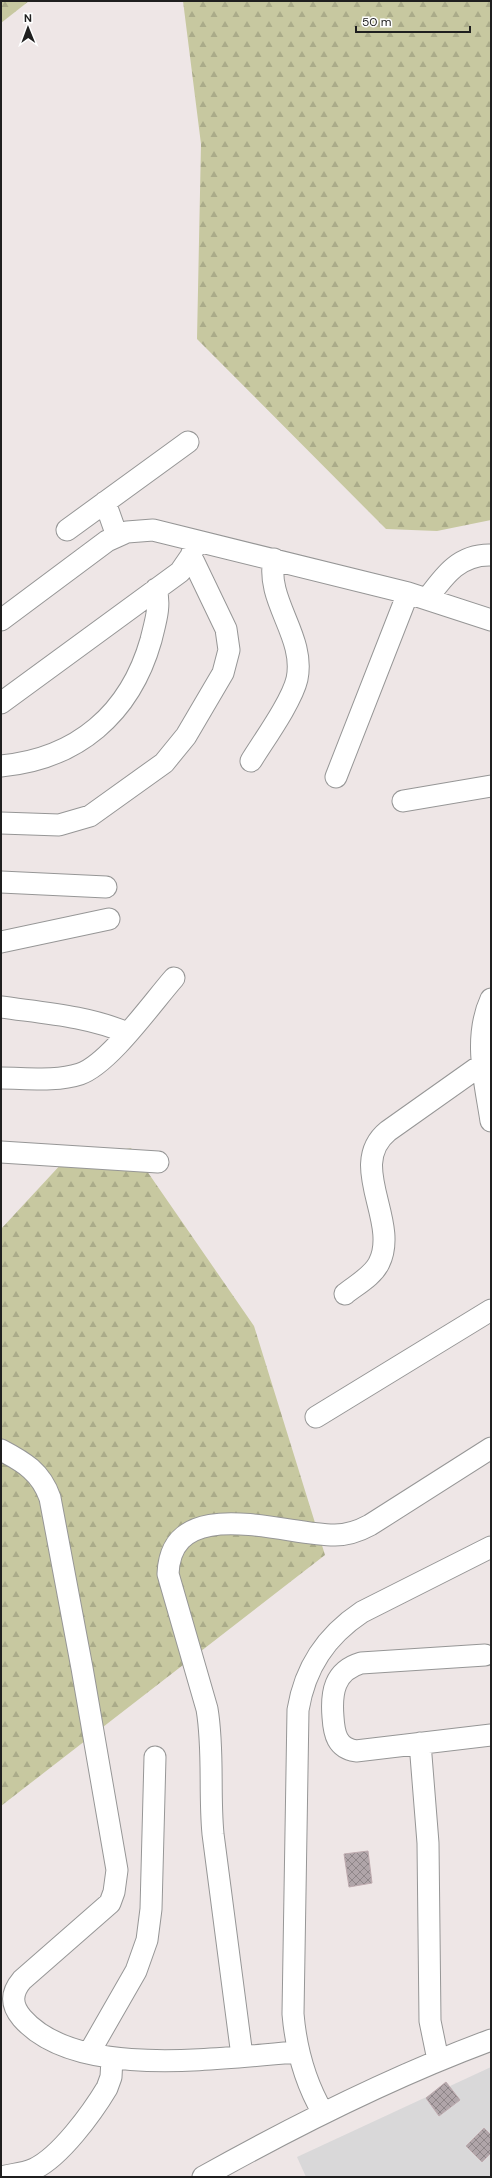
<svg xmlns="http://www.w3.org/2000/svg" width="492" height="2178" font-family="'DM Sans',sans-serif">
  <defs>
    <pattern id="forest-firs" width="22" height="20" patternUnits="userSpaceOnUse"><rect width="22" height="20" fill="#c7c8a0"/><path d="M5 1l3.5 6h-7zM16 11l3.5 6h-7z" fill="#aaab89"/></pattern>
    <pattern id="building-cross-hatch" width="8" height="8" patternUnits="userSpaceOnUse"><rect width="8" height="8" fill="#b0a5a9"/><path d="M0 0l8 8M0 8l8-8" fill="none" stroke="#8f8689"/></pattern>
  </defs>
  <rect width="100%" height="100%" fill="#eee6e6"/>
  <path fill="#d9d8d9" d="M491,2067V2177H306L297,2157Z"/>
  <path fill="url(#forest-firs)" d="M1,1H29L1,23Z
    M183,1H491V520L437,531L386,529L197,339L201,144Z
    M131,1148L254,1326L325,1555L1,1806V1229L64,1161Z"/>
  <path fill="url(#building-cross-hatch)" stroke="#beabaf" d="M368,1851L372,1883L349,1887L344,1854Z
    M446,2082L460,2100L439,2116L426,2098Z
    M484,2128L491,2135V2153L482,2162L466,2146Z"/>
  <g fill="none" stroke-linecap="round" stroke-linejoin="round">
    <defs>
      <path id="minor" d="M105,502L117,536
        M67,530L188,442
        M427,599C444,576 459,554 491,555
        M1,620L107,541L127,532L153,530L408,593L491,620
        M1,703L180,572L191,556L195,544
        M251,761C264,740 292,701 297,679C306,636 265,601 274,559
        M1,766C77,759 130,714 151,640C155,623 161,606 156,589
        M336,777L408,593
        M403,801L491,786
        M1,823L59,825L90,816L164,763L186,736L223,673L229,650L226,629L191,556
        M1,882L106,887
        M1,942L109,919
        M491,999C473,1038 485,1081 491,1121
        M1,1007C43,1013 88,1016 127,1033
        M1,1078C26,1078 56,1082 80,1074C109,1064 152,1003 174,978
        M1,1152L158,1162
        M345,1294C356,1285 373,1276 379,1263C400,1221 346,1165 388,1131L491,1058
        M316,1417L491,1310
        M1,1450C24,1462 41,1472 50,1498L82,1668L117,1870L114,1892L110,1903L22,1980C11,1993 11,2005 22,2018C77,2081 223,2057 298,2052
        M485,1655L361,1663C334,1671 331,1693 333,1717C334,1734 337,1748 356,1751L491,1735
        M420,1743L428,1843L430,2021L438,2060
        M89,2053L136,1971L147,1940L151,1909L155,1757
        M242,2056L213,1834C209,1792 214,1750 207,1709L168,1574C171,1491 287,1536 335,1535C347,1535 359,1531 370,1525L491,1448
        M323,2113C305,2082 296,2049 293,2014L298,1710C305,1667 326,1636 362,1612L491,1547
        M1,2177C12,2174 23,2174 34,2169C60,2157 92,2113 107,2088L111,2077L112,2058
        M203,2177C296,2125 391,2077 491,2040"/>
    </defs>
    <use href="#minor" stroke="#969696" stroke-width="23"/>
    <use href="#minor" stroke="#fff" stroke-width="21"/>
  </g>
  <rect width="492" height="2178" fill="none" stroke="#1f1f1f" stroke-width="4"/>
  <g transform="translate(28 28) rotate(359)" stroke="#ffffff" stroke-width="3" paint-order="stroke">
  <path d="M0-3L7 15L0 10L-7 15Z" fill="#1f1f1f"/>
  <text y="-6" font-size="11" font-weight="bold" text-anchor="middle" fill="#1f1f1f">N</text>
  </g>
  <path d="M356 26v6h114v-6" fill="none" stroke="#1f1f1f" stroke-width="2"/>
  <text x="362" y="26" font-size="12" fill="#1f1f1f" stroke="#ffffff" stroke-width="3" paint-order="stroke">50 m</text>
</svg>
